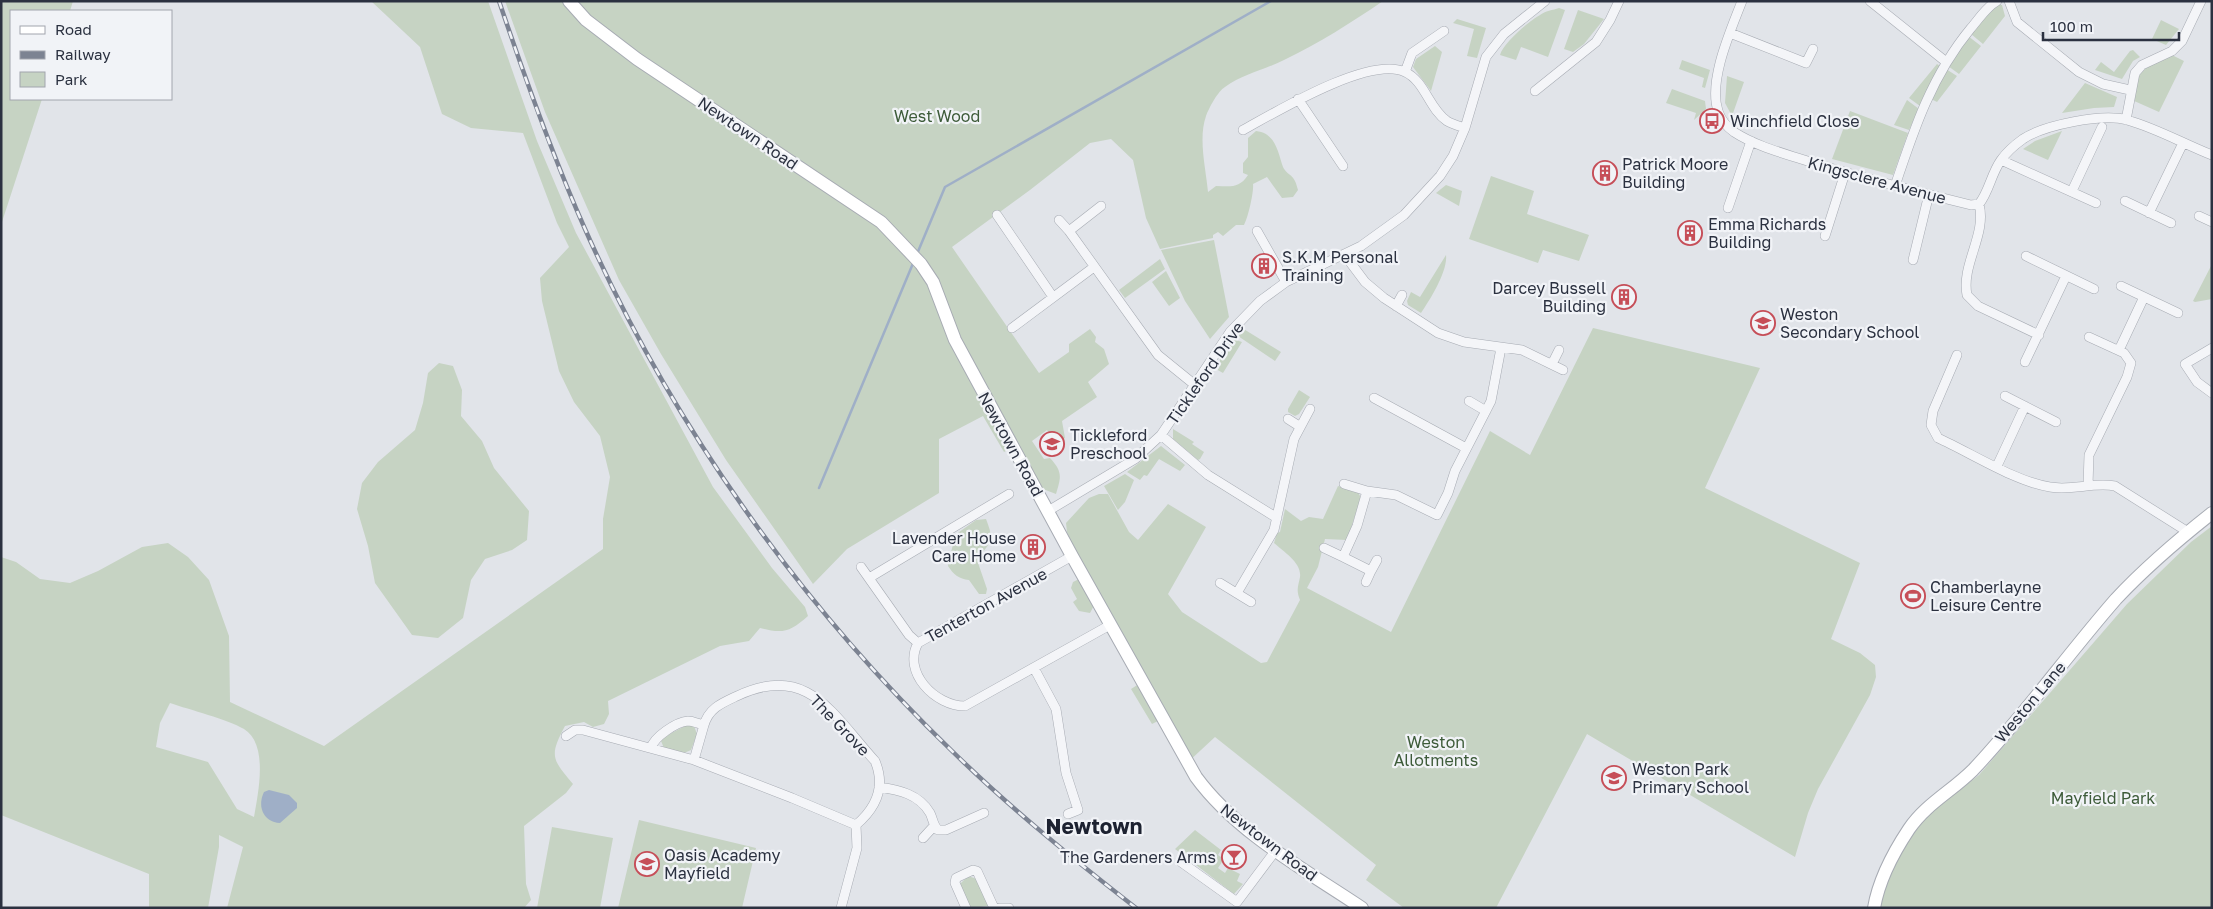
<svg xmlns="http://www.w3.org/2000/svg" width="2213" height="909" font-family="'Golos Text',sans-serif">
  <rect width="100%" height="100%" fill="#e1e4e9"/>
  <path fill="#c6d3c3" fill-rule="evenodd" d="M1,1H73L70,11H11V99H42L1,225Z
    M371,1H488L537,141L576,233L713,487L772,568L805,607L808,616C790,632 783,634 760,628L749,641L720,646L608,701L609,714L604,724L593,727L584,722L565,726C549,756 552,759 573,784L566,793L524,826L526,884L531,900L524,908H227L243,847L219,835V847L208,908H149V874L1,815V557L16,562L40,579L70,583L98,571L142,547L168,543L188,557L209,580L229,636L230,702L324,746L603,549V519L610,477L600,436L574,402L559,371L542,301L540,278L569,247L557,223L523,133L471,128L442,114L420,47ZM170,703C190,710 227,719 244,729C269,744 258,794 254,817L237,809L208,762L156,747L160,723Z
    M505,1H1383C1351,23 1319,43 1284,60C1264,70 1243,74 1225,87C1218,91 1209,108 1206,116C1198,139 1206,169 1208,192L1216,186C1230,186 1239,189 1248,175L1243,173V163L1248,157V138L1256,131C1276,133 1278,153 1283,167C1288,177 1294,172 1298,190L1293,197L1282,198L1267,177L1253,184C1254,192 1248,218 1244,225H1236L1223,236L1218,232L1213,235V238L1160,249L1146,218L1133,160L1111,139L1090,143L1030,190L952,247L1039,373L1069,352V344L1090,329L1096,337L1095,342L1104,349L1109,364L1088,382L1097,397L1062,421L1065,438L1056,444L1047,430L1032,441L1044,459L1050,458C1063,472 1061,477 1056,494L1043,489L1013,447L1004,452L983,416L939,439V493L847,549L813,584L726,460L661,354L619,280L545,112Z
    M1998,5H2002L2005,16L1983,44L1971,34L1988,13Z
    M1559,8L1565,10L1548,57L1521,47L1516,60L1500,55C1503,43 1529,21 1540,15C1545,11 1553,10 1559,8Z
    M1578,10L1604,19L1584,44L1573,52L1564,49Z
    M1457,19L1486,28L1477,58L1467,56L1474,29L1453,23Z
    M2161,20L2179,29L2166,45L2152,39Z
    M1968,36L1981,46L1959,74L1948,66Z
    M1435,46L1442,52L1431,91L1413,67L1416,59Z
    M2133,50L2140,57L2133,61L2122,79L2095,70L2101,62L2114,72L2130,51Z
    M2172,55L2184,61L2159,112L2132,100C2139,66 2143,69 2172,55Z
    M1682,60L1710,70L1705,88L1702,87L1704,78L1679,69Z
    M1937,64L1940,66L1920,106L1909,98Z
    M1946,69L1957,76L1937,102L1931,99Z
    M1727,76L1744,82L1732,116L1725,103Z
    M2085,83L2117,97L2114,107L2094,108L2062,113Z
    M1672,89L1705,101L1706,109L1694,120L1696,113L1666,103Z
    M1907,100L1919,109L1909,130L1894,125Z
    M1850,111L1908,133L1893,175L1832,159Z
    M2062,131L2048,160L2023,149L2035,141Z
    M1491,176L1534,191L1527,214L1589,235L1579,261L1543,250L1538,263L1469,239Z
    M1446,185L1462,191L1459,206L1436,193Z
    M1214,240L1229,317L1210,339L1185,301L1161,250Z
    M1446,255C1448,271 1430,300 1421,313L1408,305L1407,301L1411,292L1420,297Z
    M1160,259L1165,269L1125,298L1119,290Z
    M2211,266L2212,299L2195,302L2193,301Z
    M1166,271L1180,298L1169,306L1152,282Z
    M1242,328L1281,352L1275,361L1238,336Z
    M1593,328L1760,368L1705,488L1860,563L1831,639L1860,653L1875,665L1876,677L1870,695L1818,789L1808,813L1795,857L1587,734L1496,908H1404L1366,880L1376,865L1215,737L1187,763L1162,719L1152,724L1131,689L1142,682L1098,598L1090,613L1079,611L1073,602L1077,599L1071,588L1073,582L1085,576L1067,532L1066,523L1089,498L1099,494H1108L1129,532L1138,540L1168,504L1206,527L1168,594L1182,612L1261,663L1267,662L1300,600C1296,590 1298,587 1300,577C1302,563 1284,552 1274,543L1277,533L1280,532L1285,509L1301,521L1309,517L1323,519L1338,486L1358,492L1361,498L1347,540L1325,539L1318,567L1307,588L1391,632L1490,431L1530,455Z
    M1233,339L1242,342L1223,373L1216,369L1220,363V356Z
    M439,363L453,366L462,390L461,416L482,441L494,468L529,511L527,540L512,550L485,559L471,580L463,618L438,638L412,635L375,583L368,546L357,509L362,483L378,462L415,430L423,403L428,373Z
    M1299,390L1310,397L1299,414L1295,416L1288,412V409Z
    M1173,429L1194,442L1192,444L1204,452L1200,459L1198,460L1173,439Z
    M1161,446L1185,465L1180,471L1159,459L1147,476L1144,475L1140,480L1127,472Z
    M1125,474L1134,480L1125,502L1118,510L1104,486Z
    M986,519C995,542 991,541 977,560L987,589L986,594H979L969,580C959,579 953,574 948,566L955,535L976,520Z
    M2212,526V908H1878L1896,857L1923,818L1979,775L2127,604L2191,542Z
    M687,725L694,726L697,734L691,750L684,753L664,748L661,741L664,737Z
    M639,820L756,848L742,908H618Z
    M552,827L613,838L600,908H537Z
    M1195,830L1221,850L1218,855L1224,859L1218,868L1225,873L1228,868L1240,874L1237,881L1243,884L1234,894L1175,849Z
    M968,876L977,879L988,906L971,908L960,884Z"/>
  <path fill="#9fafc7" d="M269,790L289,795L297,803V808L280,823C263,822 257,806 264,792Z"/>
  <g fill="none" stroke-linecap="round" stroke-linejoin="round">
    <path stroke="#9fafc7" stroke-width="2.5" d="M917,254L945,187L1271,1
      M819,488L914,261"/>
    <defs>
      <path id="street" d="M1742,1C1731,30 1708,80 1718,111C1721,120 1727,127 1734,132C1754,145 1779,152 1801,159C1857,177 1914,191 1971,205L1979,204C1989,192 1991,174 2001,160C2006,153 2016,144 2023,139C2044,125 2103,113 2127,120C2156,128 2184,144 2212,155
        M1870,1L1945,61
        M2009,1L2017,22L2079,72L2103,84L2130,90
        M1730,33L1806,63L1813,49
        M1405,72L1412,53L1444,31
        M1535,91L1596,42L1610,20L1619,1
        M1298,99L1343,166
        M2126,120L2135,73L2142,65L2172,51L2182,41L2201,1
        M1243,130C1276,112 1370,55 1405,72C1425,81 1429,109 1447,121C1452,124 1459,126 1465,128
        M2001,160L2096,203
        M1895,186C1914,129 1932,75 1971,28C1979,19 1986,7 1997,1
        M2072,191L2102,127
        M2125,201L2171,223
        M1979,204C1987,235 1961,264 1967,295L1978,306L2039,335
        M1101,206L1069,231L1158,355L1195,385
        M1728,208L1751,141
        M2149,213L2183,143
        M997,215L1053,297
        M2199,216L2212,222
        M1059,220L1069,231
        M1257,231L1286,282
        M1825,236L1845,173
        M1344,254L1365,282L1384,298L1438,333L1464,342L1522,350L1563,370
        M2026,256L2094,289
        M1913,260L1929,194
        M2121,286L2178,313
        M1396,306L1402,295
        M1012,328L1094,267
        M2212,348L2185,364L2197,382L2212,393
        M2119,350L2144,297
        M1957,355L1933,411L1931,425L1938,438C1971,453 2016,482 2050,487C2072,491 2093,482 2115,486L2188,532
        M2025,362L2066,276
        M1552,364L1559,350
        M2005,396L2056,422
        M1374,398L1466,448
        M1469,401L1486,411
        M1288,419L1299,426
        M1161,435L1208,475L1277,518
        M1997,466L2025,406
        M1344,484L1367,491
        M2088,485L2089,455L2127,377L2131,363L2124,353L2089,337
        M1048,511L1135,459L1161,435L1230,332L1260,301L1286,282L1361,246L1404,215L1440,176L1453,156L1465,128L1486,57L1504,34L1545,1
        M1324,548L1343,557
        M1072,556L918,643C902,672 935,706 965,706L1110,625
        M861,567L909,635L918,643
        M1371,571L1377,560
        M869,578L1009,494
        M1366,582L1371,571L1343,557L1357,526L1367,491L1396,495L1437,515L1448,493L1455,471L1491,401L1501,348
        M1220,583L1251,602
        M1237,593L1274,530L1294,439L1310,409
        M1034,668L1056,709L1066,773L1078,810L1068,814
        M566,736L575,730H583L694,760L704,725
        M651,748C654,737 676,722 688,721C693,721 699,724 704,725C709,708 722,703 737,696C808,662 833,715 875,761C886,787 876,808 856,825
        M694,760L792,798L856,825
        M879,787C899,790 919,794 930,813C933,819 933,825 938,830H946L984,813
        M923,838L934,826
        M1181,862L1237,902L1276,850
        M841,908L857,848L856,825
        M966,908L955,883L956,878L973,870L977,871L994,908
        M1000,908H1009"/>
      <path id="secondary" d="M569,1L586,20L637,59L881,222L921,264L933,282L955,340L1072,556L1196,777C1237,833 1304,869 1362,908
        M1874,908C1879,879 1893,853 1909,829C1926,804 1952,791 1973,770C2024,716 2067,655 2116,599C2145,568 2179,539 2212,513"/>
    </defs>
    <use href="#street" stroke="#a7abb3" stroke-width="10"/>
    <use href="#secondary" stroke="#a7abb3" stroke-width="14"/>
    <use href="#street" stroke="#f4f5f8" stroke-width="9"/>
    <use href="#secondary" stroke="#fff" stroke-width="12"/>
    <defs>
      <path id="rail" d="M499,1C525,78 552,155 585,229C671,423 799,603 951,750C1009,807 1072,858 1136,908"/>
    </defs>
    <use href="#rail" stroke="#7c8392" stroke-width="4.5"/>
    <use href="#rail" stroke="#f1f3f7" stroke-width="2.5" stroke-dasharray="8" stroke-linecap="butt"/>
  </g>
  <defs>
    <symbol id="bus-ring" viewBox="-11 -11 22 22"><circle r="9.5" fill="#f1f3f7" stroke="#c64e58" stroke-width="1.5"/><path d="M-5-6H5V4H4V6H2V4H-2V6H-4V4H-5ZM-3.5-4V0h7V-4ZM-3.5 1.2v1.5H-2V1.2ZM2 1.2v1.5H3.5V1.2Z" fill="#c64e58"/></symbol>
    <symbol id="building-ring" viewBox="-11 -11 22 22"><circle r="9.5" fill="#f1f3f7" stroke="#c64e58" stroke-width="1.5"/><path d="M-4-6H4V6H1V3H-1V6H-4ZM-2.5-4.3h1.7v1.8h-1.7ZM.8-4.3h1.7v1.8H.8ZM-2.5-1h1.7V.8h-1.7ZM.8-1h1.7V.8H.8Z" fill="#c64e58"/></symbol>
    <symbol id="school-ring" viewBox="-11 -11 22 22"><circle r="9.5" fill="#f1f3f7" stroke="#c64e58" stroke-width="1.5"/><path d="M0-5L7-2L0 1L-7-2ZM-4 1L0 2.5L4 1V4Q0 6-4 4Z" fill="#c64e58"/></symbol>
    <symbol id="stadium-ring" viewBox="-11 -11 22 22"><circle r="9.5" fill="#f1f3f7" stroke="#c64e58" stroke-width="1.5"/><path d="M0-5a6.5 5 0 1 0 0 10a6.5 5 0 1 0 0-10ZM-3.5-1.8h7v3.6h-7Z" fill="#c64e58"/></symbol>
    <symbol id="bar-ring" viewBox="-11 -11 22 22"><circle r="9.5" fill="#f1f3f7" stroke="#c64e58" stroke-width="1.5"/><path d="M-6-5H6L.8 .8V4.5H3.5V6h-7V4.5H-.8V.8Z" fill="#c64e58"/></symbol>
  </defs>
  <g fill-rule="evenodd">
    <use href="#bus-ring" x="1698" y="107" width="28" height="28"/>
    <use href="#building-ring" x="1591" y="159" width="28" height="28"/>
    <use href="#building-ring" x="1676" y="219" width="28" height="28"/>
    <use href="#building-ring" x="1250" y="252" width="28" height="28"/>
    <use href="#building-ring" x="1610" y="283" width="28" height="28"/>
    <use href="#school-ring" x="1749" y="309" width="28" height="28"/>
    <use href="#school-ring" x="1038" y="430" width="28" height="28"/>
    <use href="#building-ring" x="1019" y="533" width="28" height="28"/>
    <use href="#stadium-ring" x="1899" y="582" width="28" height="28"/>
    <use href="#school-ring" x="1600" y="764" width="28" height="28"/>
    <use href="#bar-ring" x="1220" y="843" width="28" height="28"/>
    <use href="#school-ring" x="633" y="850" width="28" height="28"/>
  </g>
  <g text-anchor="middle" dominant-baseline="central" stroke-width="4.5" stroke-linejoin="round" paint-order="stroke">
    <g font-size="16" fill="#3d5b39" stroke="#f1f3f7">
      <text x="937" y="116">West Wood</text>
      <text x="1436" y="742">Weston<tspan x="1436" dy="18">Allotments</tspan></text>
      <text x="2103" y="798">Mayfield Park</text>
    </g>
    <g font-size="16" fill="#2b3140" stroke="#f1f3f7" text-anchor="start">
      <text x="1730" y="121">Winchfield Close</text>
      <text x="1622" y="164">Patrick Moore<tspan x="1622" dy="18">Building</tspan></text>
      <text x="1708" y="224">Emma Richards<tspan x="1708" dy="18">Building</tspan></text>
      <text x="1282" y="257">S.K.M Personal<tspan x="1282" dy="18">Training</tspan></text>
      <text x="1606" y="288" text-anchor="end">Darcey Bussell<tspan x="1606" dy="18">Building</tspan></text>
      <text x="1780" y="314">Weston<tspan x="1780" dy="18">Secondary School</tspan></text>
      <text x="1070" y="435">Tickleford<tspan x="1070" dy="18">Preschool</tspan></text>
      <text x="1016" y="538" text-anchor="end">Lavender House<tspan x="1016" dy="18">Care Home</tspan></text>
      <text x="1930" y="587">Chamberlayne<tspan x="1930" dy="18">Leisure Centre</tspan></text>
      <text x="1632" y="769">Weston Park<tspan x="1632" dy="18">Primary School</tspan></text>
      <text x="664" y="855">Oasis Academy<tspan x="664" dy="18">Mayfield</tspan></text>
      <text x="1216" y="857" text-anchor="end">The Gardeners Arms</text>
    </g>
    <g font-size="16" fill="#2b3140" stroke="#f1f3f7">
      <text transform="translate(748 133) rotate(34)">Newtown Road</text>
      <text transform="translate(1877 180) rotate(15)">Kingsclere Avenue</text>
      <text transform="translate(1205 373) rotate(-55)">Tickleford Drive</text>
      <text transform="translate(1011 444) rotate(61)">Newtown Road</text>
      <text transform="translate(986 605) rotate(-29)">Tenterton Avenue</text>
      <text transform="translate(2030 702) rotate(-50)">Weston Lane</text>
      <text transform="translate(840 725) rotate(46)">The Grove</text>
      <text transform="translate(1269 842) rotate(37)">Newtown Road</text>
    </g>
    <g font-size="21" font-weight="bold" fill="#1d2231" stroke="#f1f3f7">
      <text x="1094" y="826">Newtown</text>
    </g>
  </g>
  <rect width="2213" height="909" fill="none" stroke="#2b3140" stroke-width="5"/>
  <rect x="10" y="10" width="162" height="90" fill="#f1f3f7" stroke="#a2a5ae"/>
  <rect x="20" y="26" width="25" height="8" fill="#ffffff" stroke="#a2a5ae"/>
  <text x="55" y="35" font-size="15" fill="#2b3140">Road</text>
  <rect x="20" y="51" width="25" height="8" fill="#7c8392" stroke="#a2a5ae"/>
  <text x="55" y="60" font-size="15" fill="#2b3140">Railway</text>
  <rect x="20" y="72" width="25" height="15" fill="#c6d3c3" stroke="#a2a5ae"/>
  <text x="55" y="85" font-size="15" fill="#2b3140">Park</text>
  <path d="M2043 32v8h136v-8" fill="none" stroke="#2b3140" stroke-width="2.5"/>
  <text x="2050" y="32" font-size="15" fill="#2b3140" stroke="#f1f3f7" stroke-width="4" paint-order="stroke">100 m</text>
</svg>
